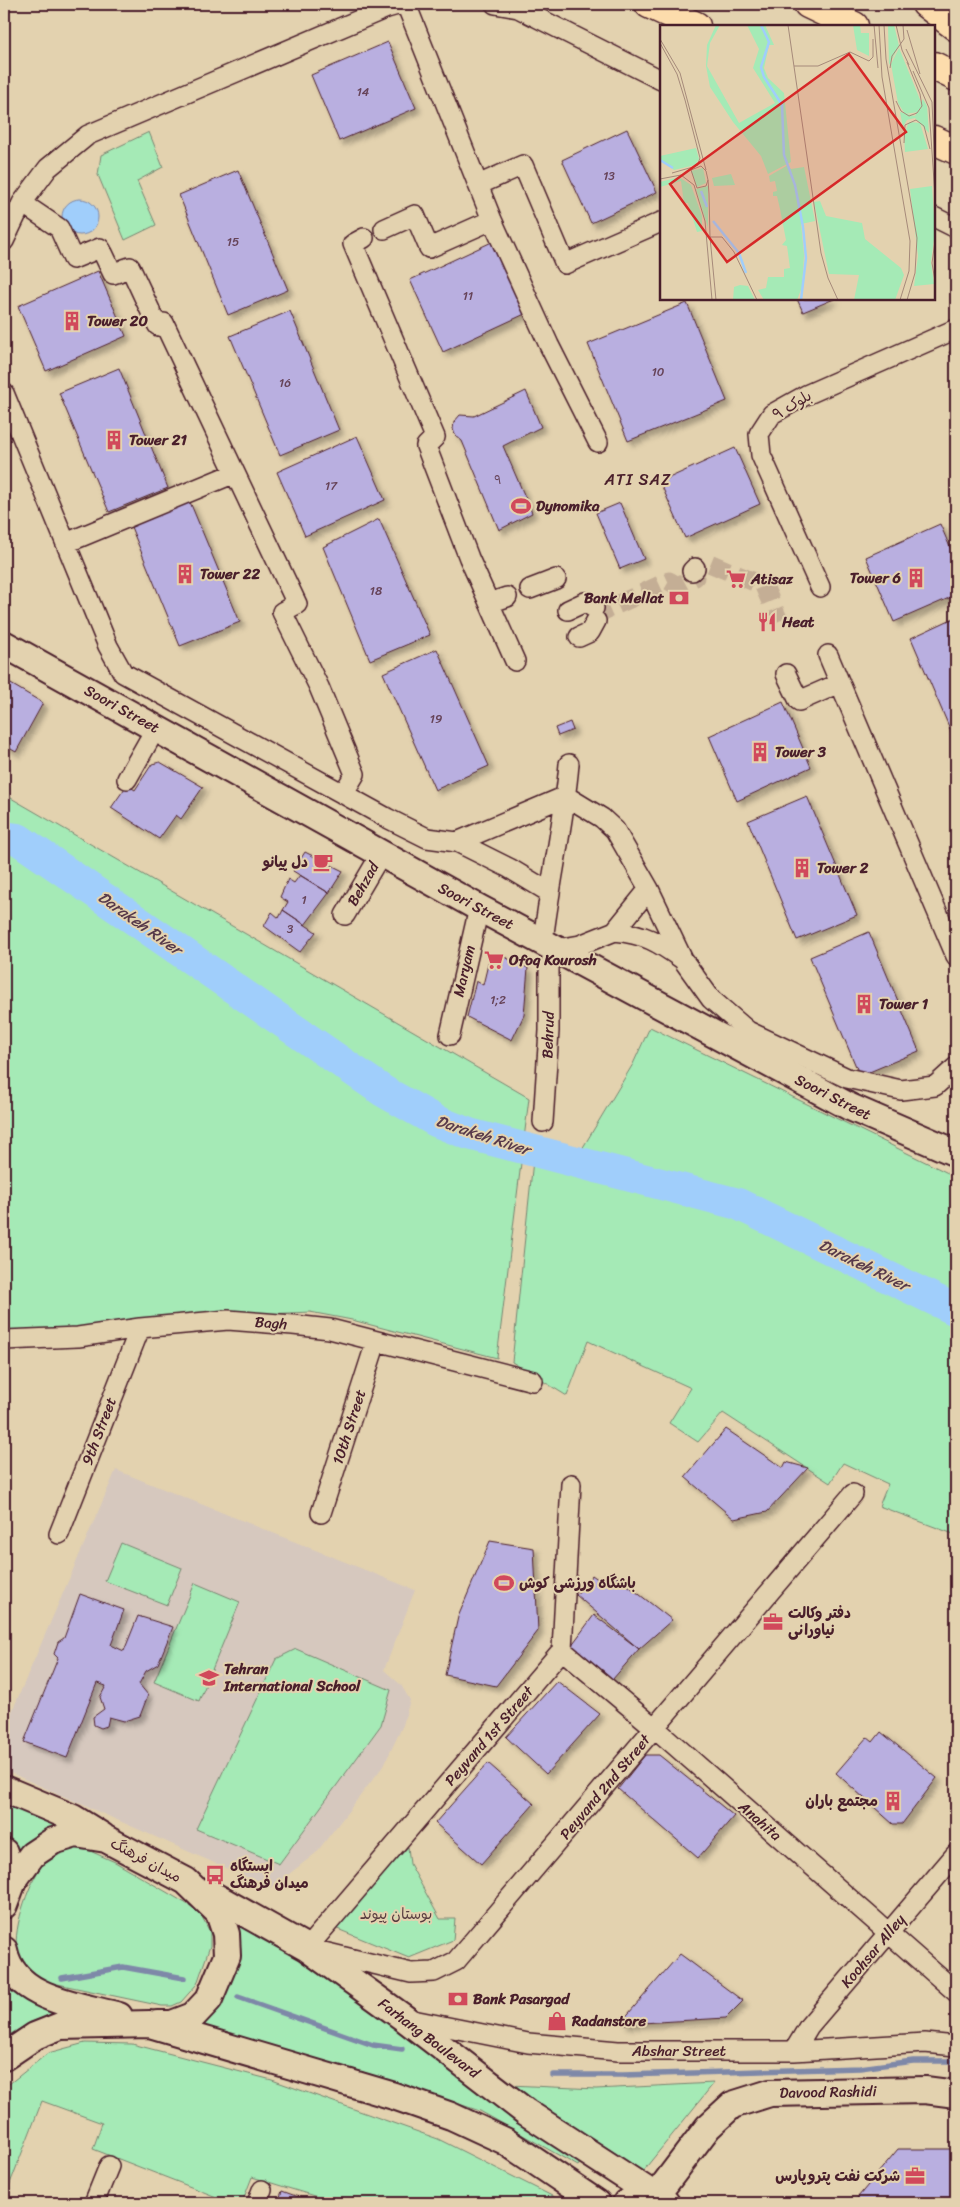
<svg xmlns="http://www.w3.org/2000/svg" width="960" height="2207" font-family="Sriracha,'Playpen Sans Arabic',sans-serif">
  <defs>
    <filter id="shadow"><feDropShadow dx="4.5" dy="4.5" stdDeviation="2.5" flood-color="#0004"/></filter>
  </defs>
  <rect width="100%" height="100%" fill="#e3d2af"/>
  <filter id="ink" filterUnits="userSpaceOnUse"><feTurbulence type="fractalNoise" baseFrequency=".02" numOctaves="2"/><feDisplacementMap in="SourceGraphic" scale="10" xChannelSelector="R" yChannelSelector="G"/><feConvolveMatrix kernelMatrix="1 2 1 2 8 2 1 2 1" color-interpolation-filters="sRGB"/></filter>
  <g filter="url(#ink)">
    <path fill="#d6c8be" d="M116,1470L415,1590L384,1670L401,1685L410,1700L403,1725L384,1765L316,1853L271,1888L4,1770V1730Z"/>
    <path fill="#a5eab6" stroke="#788470" d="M149,132L163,167L137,181L156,225L125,240L98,175L101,155Z
      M4,794L529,1098L497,1358L352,1320L310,1312L226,1316L4,1334Z
      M650,1027L956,1177V1535L879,1506L888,1484L843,1463L830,1483L723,1413L698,1442L669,1423L691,1388L588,1341L567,1396L512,1362L535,1141L582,1149L633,1064Z
      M121,1543L182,1568L167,1605L105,1581Z
      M195,1583L240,1602L199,1701L154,1682Z
      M296,1649L391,1690L381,1725L279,1864L196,1829L276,1659Z
      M4,1802L56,1822V1826L44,1832L17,1853C3,1840 4,1820 4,1802Z
      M81,1847L115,1862L199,1911L210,1932V1946L197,1984L181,2002L172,2006H162L48,1982H37C29,1972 20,1962 17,1950C12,1929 31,1876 46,1860C55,1850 68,1848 81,1847Z
      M408,1847L410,1864L440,1919H455L453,1940L409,1958L335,1928Z
      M235,1915L320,1971L459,2078L581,2161L578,2166L480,2111L357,2070L193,2026Z
      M4,1983C18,2002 40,2006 62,2011L31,2022L4,2038Z
      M85,2043L132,2044L272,2080L438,2139L562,2201L563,2203H337L252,2177L242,2203H232L93,2149L102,2123L42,2101L4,2199V2088L48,2053Z
      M714,2083L643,2171L510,2085L596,2089Z"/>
    <path fill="#a0cefb" stroke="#7e88a8" d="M62 217a18 18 0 1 1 36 0a18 18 0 1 1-36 0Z"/>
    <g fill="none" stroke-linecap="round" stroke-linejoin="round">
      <path stroke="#7e88a8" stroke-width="5.5" d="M62,1978L123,1967L184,1978
        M238,1997L373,2045L402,2049
        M553,2075H623L860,2068L913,2061H956"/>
      <path stroke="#a0cefb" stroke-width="32" d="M4,837L18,839L383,1091L436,1121L469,1134L738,1204L956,1310"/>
    </g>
    <path fill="#b9afe0" stroke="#4a1f2b" filter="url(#shadow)" d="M388,42L416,108L339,141L311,75Z
      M627,129L657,192L591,223L562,160Z
      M238,170L288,290L228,315L179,195Z
      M494,241L527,313L443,352L410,280Z
      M98,271L126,336L46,371L18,306Z
      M797,299H834L803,312Z
      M687,303L727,401L628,441L588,344Z
      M290,311L339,430L280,455L230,336Z
      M956,349V368L949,352Z
      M119,368L168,488L109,512L59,393Z
      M526,391L541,427L503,446L532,513L499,530L462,441L455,435L453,429L454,422L460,415L474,416Z
      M357,436L385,500L305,536L277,472Z
      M735,448L760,504L685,538L660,482Z
      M190,502L240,622L180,646L131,527Z
      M620,503L644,559L620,569L596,513Z
      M379,519L430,635L370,660L323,547Z
      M940,524L956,561V595L894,622L866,557Z
      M956,617V743L911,638Z
      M437,649L489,766L435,790L383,673Z
      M4,680L43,703L16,752L4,745Z
      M783,702L811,767L737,801L709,736Z
      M570,722L573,730L558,736L555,728Z
      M160,762L203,787L181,819L176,815L159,839L111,808L127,785L135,790L152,764Z
      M807,796L857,915L797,940L748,821Z
      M305,852L343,871L329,893L293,871Z
      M300,875L329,893L305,925L283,910L288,902L280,897L288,879L294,883Z
      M283,910L316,932L300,952L264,926L272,912L279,918Z
      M869,932L919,1051L860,1076L810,957Z
      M500,955L528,968L524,1015L512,1040L467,1017L476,981L483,985L489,960Z
      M726,1429L783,1468L786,1462L808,1468L767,1512L734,1519L685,1477Z
      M490,1541L534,1548L538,1631L496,1686L445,1675L458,1617Z
      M612,1573L672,1620L639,1649L576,1595L592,1575L602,1582Z
      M80,1594L124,1610L111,1645L124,1651L138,1616L173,1627L158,1664L146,1671L139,1684L148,1695L140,1716L124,1721L109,1717L107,1726L101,1728L94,1725L93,1717L104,1709L100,1697L106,1686L97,1683L67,1758L24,1742L58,1658L54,1654L58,1642L64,1638Z
      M594,1615L639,1649L612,1680L571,1646Z
      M557,1681L600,1714L546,1774L506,1737Z
      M881,1732L937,1778L902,1824H893L836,1773L867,1737L873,1742Z
      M645,1755H659L734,1816L698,1858L618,1789Z
      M488,1763L534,1804L481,1864L435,1823Z
      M680,1954L743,2001L726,2018L625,2024L622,2021Z
      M898,2149H956V2203H853Z
      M282,2191L315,2203H278Z"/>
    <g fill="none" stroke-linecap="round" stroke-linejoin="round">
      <path stroke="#c4ae95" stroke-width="19" stroke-dasharray="19 9" stroke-linecap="butt" d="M596,621L601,612L669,581L678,586L695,577V568L709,563L764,586L779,621"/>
      <defs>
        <path id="street" d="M406,4L492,220L549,345L598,442
          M495,4L518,8L661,80
          M478,185L523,165L565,264L661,222
          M22,203L59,228L73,259L100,248L102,251
          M934,217L956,228
          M384,229L415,215L429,248L492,220
          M364,238L353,244L435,437L426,446L469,558L515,661
          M4,241L22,203L48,168L88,135L387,8L401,4
          M103,253L113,274L119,272
          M124,269L130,267L150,310
          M153,317L158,326L164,323L297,604L282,612L319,687L355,774L343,794
          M4,393L108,646L123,673L387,818L427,838L457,842L566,796
          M66,543L235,473
          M692,571L695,568
          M820,587L761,455L759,434L772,414L806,395L956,329
          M530,589L556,579
          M489,603L507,597
          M568,610L585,602L594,608
          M579,637L590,632L596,621
          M828,655L956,956
          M786,674L799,701L840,683
          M127,779L156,728
          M566,796L602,818L615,830L649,889L683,960L711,999L748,1031L847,1078L901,1090L935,1086L956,1067
          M457,842L509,868L549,892
          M345,915L381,854
          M615,931C645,934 658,942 682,959
          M543,941C550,882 564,823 569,764
          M450,1035L479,908
          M543,1122L549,1031V966L557,949L580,945L615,931L649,889
          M4,1340L78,1337L140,1328L228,1320L293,1325L330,1329L533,1381
          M571,1484L562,1650L307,1948L411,1973L434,1972L456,1961L853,1494
          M321,1513L376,1342
          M59,1534L140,1328
          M562,1650L655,1728L956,1992
          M408,2019L528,2043L618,2051H794L925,2043L956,2046
          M794,2051L809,2026L956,1854
          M94,2203L109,2166
          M257,2203L262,2190"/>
        <path id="secondary" d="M4,644L479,908L850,1107L956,1153
          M4,1789L73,1818L102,1836
          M4,1852L13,1881
          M207,1892L307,1948L404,2018L526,2112L666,2203
          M4,1905L13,1881L32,1855L53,1841L76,1834L106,1839L186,1881L219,1913L226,1934L227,1956L209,1999L193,2016L172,2024H157
          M4,1950C13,1999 79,2005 119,2016
          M4,2057L35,2036L60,2026L150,2024L394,2096L451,2116L505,2141L597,2203
          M626,2203L655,2197L708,2127L732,2105L770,2093L925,2090L956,2094"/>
        <path id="highway" d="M649,4L696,26
          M808,4L854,26
          M926,4L956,27
          M934,66L956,77
          M934,140L956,150"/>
      </defs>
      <use href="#street" stroke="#4a1f2b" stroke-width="22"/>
      <use href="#secondary" stroke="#4a1f2b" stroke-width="30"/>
      <use href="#highway" stroke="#4a1f2b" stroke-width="31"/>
      <use href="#street" stroke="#e3d2af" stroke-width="19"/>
      <use href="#secondary" stroke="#e3d2af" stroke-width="26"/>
      <use href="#highway" stroke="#fcdcac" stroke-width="28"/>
    </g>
  </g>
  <defs>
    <symbol id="building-bare" viewBox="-9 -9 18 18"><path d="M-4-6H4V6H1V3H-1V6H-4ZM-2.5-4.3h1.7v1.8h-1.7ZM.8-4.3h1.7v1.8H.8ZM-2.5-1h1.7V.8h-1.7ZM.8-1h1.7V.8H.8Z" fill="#d1495b" stroke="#e3d2af" stroke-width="2.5" paint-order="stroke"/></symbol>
    <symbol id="stadium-bare" viewBox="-9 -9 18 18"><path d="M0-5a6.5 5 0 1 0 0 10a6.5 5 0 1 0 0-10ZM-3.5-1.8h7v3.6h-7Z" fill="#d1495b" stroke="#e3d2af" stroke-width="2.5" paint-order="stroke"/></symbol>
    <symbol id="supermarket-bare" viewBox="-9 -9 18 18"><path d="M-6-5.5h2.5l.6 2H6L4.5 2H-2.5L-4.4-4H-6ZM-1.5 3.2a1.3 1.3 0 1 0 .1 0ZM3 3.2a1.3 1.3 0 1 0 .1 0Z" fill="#d1495b" stroke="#e3d2af" stroke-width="2.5" paint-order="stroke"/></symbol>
    <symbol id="bank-bare" viewBox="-9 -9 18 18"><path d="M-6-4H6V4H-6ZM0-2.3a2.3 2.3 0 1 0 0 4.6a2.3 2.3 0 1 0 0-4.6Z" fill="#d1495b" stroke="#e3d2af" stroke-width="2.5" paint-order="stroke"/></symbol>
    <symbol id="restaurant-bare" viewBox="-9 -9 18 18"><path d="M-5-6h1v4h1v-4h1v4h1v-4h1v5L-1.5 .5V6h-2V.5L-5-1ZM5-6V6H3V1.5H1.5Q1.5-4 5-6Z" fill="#d1495b" stroke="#e3d2af" stroke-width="2.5" paint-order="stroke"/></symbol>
    <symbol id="cafe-bare" viewBox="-9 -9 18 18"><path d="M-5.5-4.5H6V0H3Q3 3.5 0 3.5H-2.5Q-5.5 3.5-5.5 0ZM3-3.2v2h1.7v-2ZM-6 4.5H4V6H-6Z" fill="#d1495b" stroke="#e3d2af" stroke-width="2.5" paint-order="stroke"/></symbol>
    <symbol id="office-bare" viewBox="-9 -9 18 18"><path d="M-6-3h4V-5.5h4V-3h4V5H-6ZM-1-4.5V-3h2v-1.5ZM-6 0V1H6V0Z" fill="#d1495b" stroke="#e3d2af" stroke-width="2.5" paint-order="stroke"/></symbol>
    <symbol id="school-bare" viewBox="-9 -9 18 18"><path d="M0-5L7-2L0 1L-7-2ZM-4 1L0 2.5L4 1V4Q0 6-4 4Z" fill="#d1495b" stroke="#e3d2af" stroke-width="2.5" paint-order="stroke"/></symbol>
    <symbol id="bus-bare" viewBox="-9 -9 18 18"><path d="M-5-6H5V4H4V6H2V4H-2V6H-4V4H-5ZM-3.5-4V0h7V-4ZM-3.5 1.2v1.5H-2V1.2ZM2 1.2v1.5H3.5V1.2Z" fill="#d1495b" stroke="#e3d2af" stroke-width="2.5" paint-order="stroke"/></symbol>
    <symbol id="shop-bare" viewBox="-9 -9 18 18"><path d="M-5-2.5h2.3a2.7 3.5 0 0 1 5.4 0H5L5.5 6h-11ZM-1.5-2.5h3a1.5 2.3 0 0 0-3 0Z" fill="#d1495b" stroke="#e3d2af" stroke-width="2.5" paint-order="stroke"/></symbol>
  </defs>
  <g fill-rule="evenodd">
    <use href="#building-bare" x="58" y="307" width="28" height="28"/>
    <use href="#building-bare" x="100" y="426" width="28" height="28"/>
    <use href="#stadium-bare" x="507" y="492" width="28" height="28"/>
    <use href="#building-bare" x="171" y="560" width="28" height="28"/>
    <use href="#building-bare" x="902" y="564" width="28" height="28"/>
    <use href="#supermarket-bare" x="722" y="565" width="28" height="28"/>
    <use href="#bank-bare" x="665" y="584" width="28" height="28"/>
    <use href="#restaurant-bare" x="753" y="608" width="28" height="28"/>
    <use href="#building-bare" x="746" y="738" width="28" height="28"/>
    <use href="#cafe-bare" x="309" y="848" width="28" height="28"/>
    <use href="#building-bare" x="788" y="854" width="28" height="28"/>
    <use href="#supermarket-bare" x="480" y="946" width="28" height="28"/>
    <use href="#building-bare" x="850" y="990" width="28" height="28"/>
    <use href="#stadium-bare" x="490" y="1569" width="28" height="28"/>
    <use href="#office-bare" x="759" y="1608" width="28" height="28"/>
    <use href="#school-bare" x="195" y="1664" width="28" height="28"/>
    <use href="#building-bare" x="879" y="1787" width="28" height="28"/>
    <use href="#bus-bare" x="201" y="1861" width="28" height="28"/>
    <use href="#bank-bare" x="444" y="1985" width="28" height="28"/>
    <use href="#shop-bare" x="543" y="2007" width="28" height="28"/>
    <use href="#office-bare" x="901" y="2162" width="28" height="28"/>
  </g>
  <g text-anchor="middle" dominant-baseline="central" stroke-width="4" stroke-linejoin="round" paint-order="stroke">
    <g font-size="12" fill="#664358">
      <text x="363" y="92">14</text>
      <text x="609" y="176">13</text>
      <text x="233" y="242">15</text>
      <text x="468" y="296">11</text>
      <text x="658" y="372">10</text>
      <text x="285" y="383">16</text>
      <text x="498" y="480">۹</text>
      <text x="331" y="486">17</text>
      <text x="376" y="591">18</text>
      <text x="436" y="719">19</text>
      <text x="304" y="900">1</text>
      <text x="290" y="929">3</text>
      <text x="498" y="1000">1;2</text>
    </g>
    <g font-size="15" font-weight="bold" fill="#4a1f2b" stroke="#e3d2af" text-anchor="start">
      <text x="87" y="321">Tower 20</text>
      <text x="129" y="440">Tower 21</text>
      <text x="536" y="506">Dynomika</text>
      <text x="200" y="574">Tower 22</text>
      <text x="901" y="578" text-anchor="end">Tower 6</text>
      <text x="751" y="579">Atisaz</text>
      <text x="664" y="598" text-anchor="end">Bank Mellat</text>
      <text x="782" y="622">Heat</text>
      <text x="775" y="752">Tower 3</text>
      <text x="308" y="862" text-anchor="end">دل پیانو</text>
      <text x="817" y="868">Tower 2</text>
      <text x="509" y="960">Ofoq Kourosh</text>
      <text x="879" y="1004">Tower 1</text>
      <text x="519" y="1583">باشگاه ورزشی کوش</text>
      <text x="788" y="1613">دفتر وکالت<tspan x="788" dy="17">نیاورانی</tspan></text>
      <text x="224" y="1669">Tehran<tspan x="224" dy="17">International School</tspan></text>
      <text x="878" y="1801" text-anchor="end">مجتمع باران</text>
      <text x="230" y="1866">ایستگاه<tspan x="230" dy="17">میدان فرهنگ</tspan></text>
      <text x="473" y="1999">Bank Pasargad</text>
      <text x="572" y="2021">Radanstore</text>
      <text x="900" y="2176" text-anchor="end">شرکت نفت پتروپارس</text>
    </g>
    <g font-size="15" fill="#4a1f2b" stroke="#e3d2af">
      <text transform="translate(792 405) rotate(-31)">بلوک ۹</text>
      <text transform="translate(122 709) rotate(29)">Soori Street</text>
      <text transform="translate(363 884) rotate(-60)">Behzad</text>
      <text transform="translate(476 906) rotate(28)">Soori Street</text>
      <text transform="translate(464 971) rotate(-77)">Maryam</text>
      <text transform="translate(548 1035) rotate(-88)">Behrud</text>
      <text transform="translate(833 1097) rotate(27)">Soori Street</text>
      <text transform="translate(271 1323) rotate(4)">Bagh</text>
      <text transform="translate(349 1427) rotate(-72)">10th Street</text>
      <text transform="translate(99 1431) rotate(-69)">9th Street</text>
      <text transform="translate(489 1736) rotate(-49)">Peyvand 1st Street</text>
      <text transform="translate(605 1787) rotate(-50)">Peyvand 2nd Street</text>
      <text transform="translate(760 1821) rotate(41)">Anahita</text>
      <text transform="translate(146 1860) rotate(28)">میدان فرهنگ</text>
      <text transform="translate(873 1951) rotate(-50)">Koohsar Alley</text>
      <text transform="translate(429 2038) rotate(37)">Farhang Boulevard</text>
      <text x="679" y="2051">Abshar Street</text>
      <text transform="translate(828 2092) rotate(-1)">Davood Rashidi</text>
    </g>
    <g font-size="15" fill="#583d40" stroke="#e3d2af">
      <text x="396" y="1914">بوستان پیوند</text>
    </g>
    <g font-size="16" letter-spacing="1" fill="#4a1f2b" stroke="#e3d2af">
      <text x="638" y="479">ATI SAZ</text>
    </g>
    <g font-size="16" font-style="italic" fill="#57394a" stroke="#e3d2af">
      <text transform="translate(140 923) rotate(35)">Darakeh River</text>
      <text transform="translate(483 1135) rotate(18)">Darakeh River</text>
      <text transform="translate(864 1265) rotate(26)">Darakeh River</text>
    </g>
  </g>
  <g transform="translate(660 25)">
    <rect width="275" height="275" fill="#e3d2af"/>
    <path d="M56,0H60L50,18L47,41L79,98L115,78L93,43L99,24L87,0H105L114,20H109L104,43L108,53L124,68L131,137L108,149L101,131L73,97L50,62L46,41L47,20ZM193,0H200L201,8H209V31L197,25ZM228,0H234L239,21L229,40ZM239,23L261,77L258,87L245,89L238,78L231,39ZM263,74L267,81L269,108L255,93L247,95L243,102L240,87L255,91ZM249,97L260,98L268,124L245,127L244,109ZM36,123L39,134L35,140L14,145L0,134V131ZM128,140L131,144L144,142L155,196L141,199L144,230L142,262L137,275H104L98,265L106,263L108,252H124V244L130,243L127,221L122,220L126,215L120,184L117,171H113V167L117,166L115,156L110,157L109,151ZM43,143L46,158L37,162L31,146ZM71,149L75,160L54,161L52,153ZM19,152L31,160L42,191V206L37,207L28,178H24L21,156L0,162V157ZM48,161V203L36,164ZM272,161L275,206L271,237L274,259L254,261L258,231L250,164ZM160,176L166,191L202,198L205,214L241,243L244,250L235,275H194L199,250L169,249L154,177ZM80,260L88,261L95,275H73L74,262Z" fill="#a5eab6"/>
    <path fill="none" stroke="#a0cefb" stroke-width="2.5" d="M101,0L109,17L101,42L104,52L122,80L124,130L135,160L143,202L146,233L141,275M0,135L13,143M41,166L47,182M53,196L79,228L86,248"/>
    <path fill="none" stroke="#a68a7a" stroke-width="1" d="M128,0L161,228L168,253L178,275M214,0L218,43M219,0L222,52L250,216L249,246L240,275M224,0L226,34L257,213L255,248L247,275M236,0L242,25M247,5L260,49M0,14L20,48L46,145M0,18L17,49L25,75L40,133L37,141M246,24L272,77L275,146M242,25L249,40M134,41H158L190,27L209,36L213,32V14M230,43L232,31L244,14L243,0M253,46L269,83L275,171M236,76L241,86L249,91L257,88L262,81L260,69L247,37M244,118L245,100L256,95L264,101L270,124M12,148L33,142M0,154L21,150L34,160L45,196L52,275M48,155L46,161L37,163L31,145L41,141L46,146L48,155L49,169L50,212L56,275M50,212H62L74,227L97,275M275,216L272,238L275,256"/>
    <path fill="#d62828" fill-opacity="0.15" stroke="#d62828" stroke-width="2.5" d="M189,29L246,107L67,237L10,159Z"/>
    <rect width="275" height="275" fill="none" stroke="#4a1f2b" stroke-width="2.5"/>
  </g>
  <rect width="960" height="2207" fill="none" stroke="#e3d2af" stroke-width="20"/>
  <rect x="10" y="10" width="940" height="2187" fill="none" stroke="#4a1f2b" stroke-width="2" filter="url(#ink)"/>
</svg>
